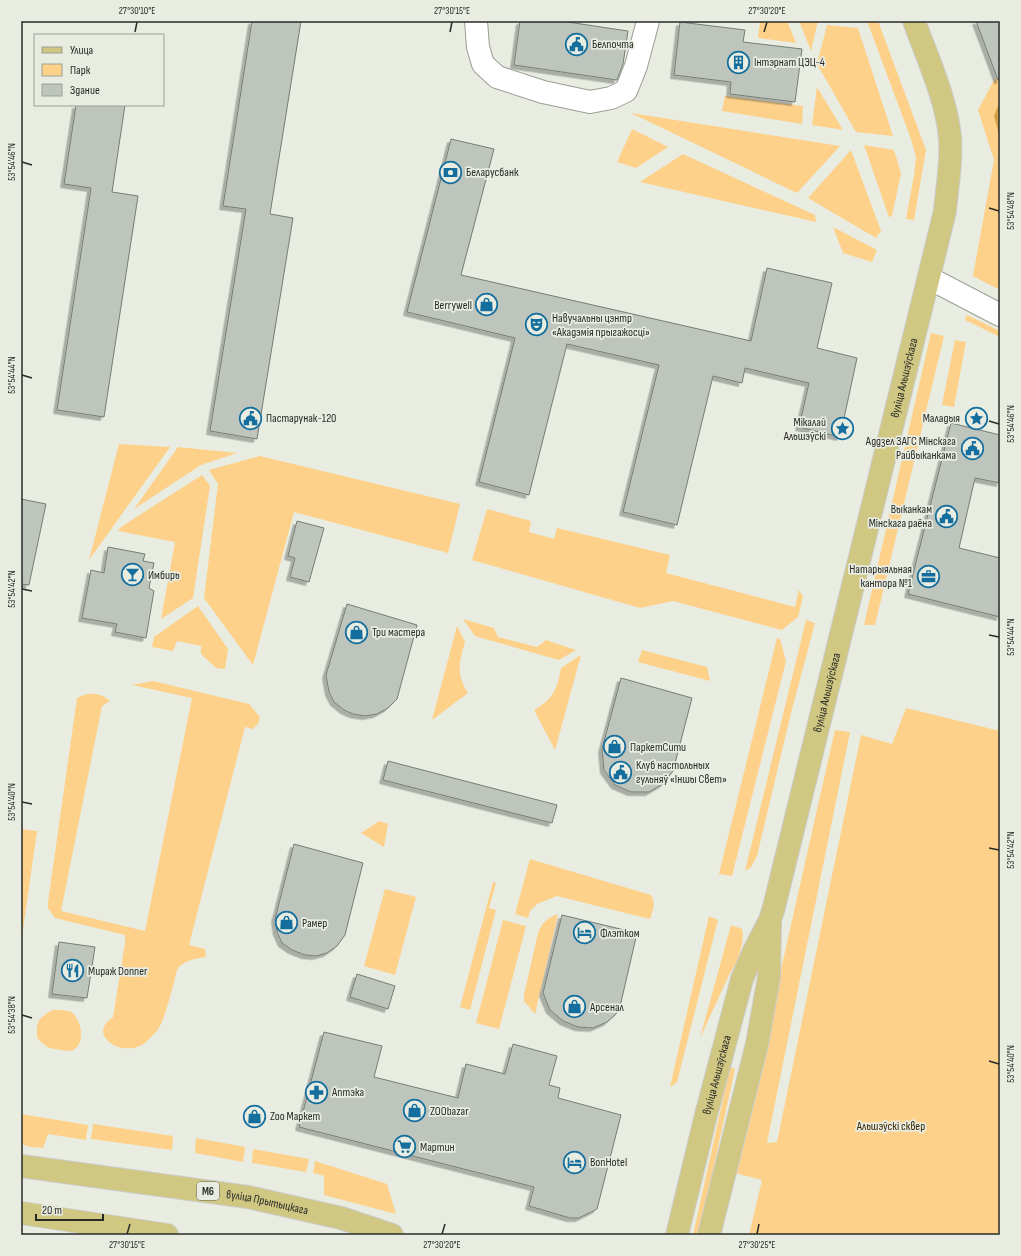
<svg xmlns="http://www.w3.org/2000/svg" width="1021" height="1256" font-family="'Sofia Sans Condensed',sans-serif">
  <defs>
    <filter id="shadow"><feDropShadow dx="-3.5" dy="3.5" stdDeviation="0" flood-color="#0004"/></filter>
  </defs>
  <rect width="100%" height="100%" fill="#e8ece1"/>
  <path fill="#fed18a" d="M760,21H787L796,43L758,38Z
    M799,21H818L811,51Z
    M867,21H878L926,150L914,220L906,219L914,175L916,157L911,139Z
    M827,25L858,28L893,136L856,132L817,64Z
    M1000,73V290L973,276L994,160L978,110L993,82Z
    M817,87L843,130H844L812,125Z
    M725,96L803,106L802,124L722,111Z
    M631,113L840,146L797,193Z
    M632,129L668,147L636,168L617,162Z
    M864,145L894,150L901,173L892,216L889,217Z
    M851,150L881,231L876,238L808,198Z
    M683,154L815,215L816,222L640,182Z
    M833,227L877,250L872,262L843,253Z
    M967,315L1000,331V337L965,320Z
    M931,333L944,336L875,625H864Z
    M955,340L966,342L954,407L942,405Z
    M119,444L170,447L89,560Z
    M178,447L237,453L201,465L134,509Z
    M260,456L460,504L448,553L294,512L253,665L204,598L218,484L209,470Z
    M202,475L210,486L193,598L161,619L175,542L118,531L121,527Z
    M487,509L531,521L529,532L554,539L557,528L670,555L666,573L795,607L799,590L803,597L798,617L782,630L673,601L640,608L472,560Z
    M198,606L228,649L225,669L216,668L201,654V646L177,641L173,651L152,647L154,637Z
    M463,619L494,628L498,637L537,647L546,640L576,650L559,660L475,636Z
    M806,620L815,623L790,717L757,856L751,867L745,871Z
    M457,626L465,642C459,662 456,674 468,693L432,720Z
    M777,638L780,639L786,661L732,876L719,874Z
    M642,650L707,667L710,681L638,662Z
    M581,655L555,750L534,710C553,699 557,690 561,668Z
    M153,681L249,704L260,717L258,724L253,729L245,727L189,945L205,949L206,957C198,958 186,960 180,966C175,971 176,976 174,983C171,993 165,1017 160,1026C156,1033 151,1037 146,1042C128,1058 93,1041 106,1023C108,1021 111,1019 113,1017L125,943V935L55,918L48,908V902L77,698C88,692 100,692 110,701L102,706L61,911L145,931L192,698L132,685Z
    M906,708L1000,731V1235H749L762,1180L735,1173L835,730L850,732L767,1143L777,1142L861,735L892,744Z
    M379,821L388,824L384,847L361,833Z
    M21,829L37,831L21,944Z
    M530,859L651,895C656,903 653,910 650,919L557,896L537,904L530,911L528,918L515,914Z
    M493,882L496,883L489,908L496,910L470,1010L460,1007Z
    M385,889L416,897L395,975L364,966Z
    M558,914L535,1014L524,1001V995L538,933C542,922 548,918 558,914Z
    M709,916L718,920L677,1082L670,1087Z
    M503,920L526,926L499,1029L476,1023Z
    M731,925L742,929L743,934L742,944L738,960L729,975L700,1038Z
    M53,1010C58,1010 67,1010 71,1012C82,1019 87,1047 70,1051C68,1051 64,1050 61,1050C48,1048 47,1048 37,1038C36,1023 38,1017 53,1010Z
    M730,1067L735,1069L699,1235H693Z
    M21,1114L88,1125L86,1140L48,1134L43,1148L30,1147L21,1144Z
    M93,1124L173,1136L172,1150L91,1139Z
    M196,1138L245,1147L243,1162L195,1153Z
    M253,1149L309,1159L306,1172L252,1163Z
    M315,1161L387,1184L396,1214L324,1195V1176L313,1173Z"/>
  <path fill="#d6a145" d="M1000,101V138L994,116Z"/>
  <path fill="#bdc5bd" stroke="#767d76" filter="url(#shadow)" d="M252,21H301L270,214L293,218L257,439L210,431L246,209L223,206Z
    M520,21H561L628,31L623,64L617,80L514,65Z
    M976,21H1000V80H998Z
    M680,22L745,30L743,42L802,49L795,102L730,94L731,82L674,75Z
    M76,105H125L112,192L138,196L104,417L57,410L91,188L64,184Z
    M451,139L494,149L461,275L751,341L767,268L832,283L817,348L857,358L840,437L799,427L809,383L745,368L742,383L713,376L677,525L623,512L659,365L567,344L529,495L479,482L515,338L407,312Z
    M951,423L1000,435V483L975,478L959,548L1000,558V617L908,594Z
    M21,499L46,504L29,585L21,584Z
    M297,521L324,528L309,582L290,577L295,558L288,556Z
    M108,547L145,554L143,561L154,563L149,588L154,591L146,638L115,632L117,624L82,618L91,570L104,573Z
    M347,604L417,625L397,699L388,708L377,714L365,716L353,714L344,710L334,702L329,692L326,675Z
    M621,678L692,698L673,771L663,784L649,792H631L615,785L604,770L602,749Z
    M388,761L557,805L552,823L383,780Z
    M294,844L363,863L345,935L337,946L327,953L316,956L305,955L292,950L282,943L277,932L275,919Z
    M562,915L637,933L619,1011L607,1022L593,1028L578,1027L563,1021L550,1010L543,993Z
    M59,942L95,947L87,998L52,994Z
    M357,974L395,986L388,1009L350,997Z
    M324,1032L382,1046L374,1077L458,1098L466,1064L505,1074L513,1044L557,1056L549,1085L560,1088L558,1098L621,1115L597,1209L579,1218H570L529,1206L534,1187L299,1127Z"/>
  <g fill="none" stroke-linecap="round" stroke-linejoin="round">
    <defs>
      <path id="minor" d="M476,21L478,47L483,64L497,77L543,92L590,102L611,98L626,91L636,66L648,21
        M929,278L1000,315"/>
      <g id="major">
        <path id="s1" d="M21,1166L248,1197L341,1218L392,1235"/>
        <path d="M21,1213L167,1235"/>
        <path id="s2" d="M677,1235L706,1115L742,979L754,951L770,920L774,907L945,211C947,187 952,162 950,138C947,100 927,57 914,21"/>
        <path d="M709,1235L757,1044L769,977L770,923"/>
      </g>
    </defs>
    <use href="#minor" stroke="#9b9f95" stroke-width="24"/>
    <use href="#major" stroke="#cccccb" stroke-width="24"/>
    <use href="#minor" stroke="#fff" stroke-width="22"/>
    <use href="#major" stroke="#d0c783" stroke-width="22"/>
  </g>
  <path fill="none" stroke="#292b27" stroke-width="1.5" d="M135,32L137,22M450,32L452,22M764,32L767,22M22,162L32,165M989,208L999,211M22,375L32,378M989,421L999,424M22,589L32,591M989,635L999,637M22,802L32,804M989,848L999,850M22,1015L32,1018M989,1061L999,1064M127,1234L130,1224M442,1234L445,1224M757,1234L759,1224"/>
  <defs>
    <symbol id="civic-ring" viewBox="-11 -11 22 22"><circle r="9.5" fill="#e8ece1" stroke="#156f9e" stroke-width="1.5"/><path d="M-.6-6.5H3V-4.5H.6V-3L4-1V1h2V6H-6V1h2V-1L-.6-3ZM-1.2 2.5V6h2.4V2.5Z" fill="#156f9e"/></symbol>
    <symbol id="building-ring" viewBox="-11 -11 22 22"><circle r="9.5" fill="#e8ece1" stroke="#156f9e" stroke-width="1.5"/><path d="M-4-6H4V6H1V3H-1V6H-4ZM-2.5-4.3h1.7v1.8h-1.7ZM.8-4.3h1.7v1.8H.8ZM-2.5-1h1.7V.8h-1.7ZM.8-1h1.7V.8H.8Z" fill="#156f9e"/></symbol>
    <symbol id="bank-ring" viewBox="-11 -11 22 22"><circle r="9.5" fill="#e8ece1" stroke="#156f9e" stroke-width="1.5"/><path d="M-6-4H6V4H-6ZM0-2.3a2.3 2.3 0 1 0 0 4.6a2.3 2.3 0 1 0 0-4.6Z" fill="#156f9e"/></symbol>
    <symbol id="shop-ring" viewBox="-11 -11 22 22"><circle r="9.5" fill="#e8ece1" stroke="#156f9e" stroke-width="1.5"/><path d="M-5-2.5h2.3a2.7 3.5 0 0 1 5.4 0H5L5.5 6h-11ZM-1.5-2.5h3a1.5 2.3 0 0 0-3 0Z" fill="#156f9e"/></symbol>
    <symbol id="theatre-ring" viewBox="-11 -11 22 22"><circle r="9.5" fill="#e8ece1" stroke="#156f9e" stroke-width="1.5"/><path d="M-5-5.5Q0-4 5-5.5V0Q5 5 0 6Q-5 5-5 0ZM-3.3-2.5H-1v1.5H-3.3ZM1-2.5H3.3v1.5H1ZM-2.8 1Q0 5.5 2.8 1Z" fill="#156f9e"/></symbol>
    <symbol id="sight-ring" viewBox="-11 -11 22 22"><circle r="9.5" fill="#e8ece1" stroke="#156f9e" stroke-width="1.5"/><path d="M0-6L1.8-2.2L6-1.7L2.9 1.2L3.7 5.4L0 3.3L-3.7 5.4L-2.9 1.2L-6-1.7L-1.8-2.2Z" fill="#156f9e"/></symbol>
    <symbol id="bar-ring" viewBox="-11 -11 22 22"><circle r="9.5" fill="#e8ece1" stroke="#156f9e" stroke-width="1.5"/><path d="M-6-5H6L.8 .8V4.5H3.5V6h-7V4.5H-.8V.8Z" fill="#156f9e"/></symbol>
    <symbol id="office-ring" viewBox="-11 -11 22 22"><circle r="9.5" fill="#e8ece1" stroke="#156f9e" stroke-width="1.5"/><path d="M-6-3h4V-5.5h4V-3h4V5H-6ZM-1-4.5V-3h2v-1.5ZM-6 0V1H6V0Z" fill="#156f9e"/></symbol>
    <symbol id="hotel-ring" viewBox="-11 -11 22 22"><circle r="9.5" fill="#e8ece1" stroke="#156f9e" stroke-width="1.5"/><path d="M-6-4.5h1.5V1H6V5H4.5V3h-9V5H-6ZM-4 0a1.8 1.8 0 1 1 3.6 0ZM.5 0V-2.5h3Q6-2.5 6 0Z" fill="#156f9e"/></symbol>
    <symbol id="restaurant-ring" viewBox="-11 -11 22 22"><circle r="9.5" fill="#e8ece1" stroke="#156f9e" stroke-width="1.5"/><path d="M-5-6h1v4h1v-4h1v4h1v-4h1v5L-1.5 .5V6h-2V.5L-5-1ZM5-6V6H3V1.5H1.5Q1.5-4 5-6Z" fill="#156f9e"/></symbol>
    <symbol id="pharmacy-ring" viewBox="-11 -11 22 22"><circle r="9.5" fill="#e8ece1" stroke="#156f9e" stroke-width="1.5"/><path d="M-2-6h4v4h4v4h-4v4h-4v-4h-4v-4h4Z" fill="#156f9e"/></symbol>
    <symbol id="supermarket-ring" viewBox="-11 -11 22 22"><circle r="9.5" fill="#e8ece1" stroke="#156f9e" stroke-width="1.5"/><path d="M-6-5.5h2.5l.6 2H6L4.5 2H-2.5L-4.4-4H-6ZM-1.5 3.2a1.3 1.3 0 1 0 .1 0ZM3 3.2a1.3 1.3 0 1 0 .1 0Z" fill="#156f9e"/></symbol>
  </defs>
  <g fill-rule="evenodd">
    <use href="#civic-ring" x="564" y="32" width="25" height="25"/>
    <use href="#building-ring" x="726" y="50" width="25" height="25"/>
    <use href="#bank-ring" x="438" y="160" width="25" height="25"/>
    <use href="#shop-ring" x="474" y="292" width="25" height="25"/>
    <use href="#theatre-ring" x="524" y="312" width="25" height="25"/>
    <use href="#civic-ring" x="238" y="406" width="25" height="25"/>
    <use href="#sight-ring" x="964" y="406" width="25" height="25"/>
    <use href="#sight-ring" x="830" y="416" width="25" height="25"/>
    <use href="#civic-ring" x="960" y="436" width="25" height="25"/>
    <use href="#civic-ring" x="934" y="504" width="25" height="25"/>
    <use href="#bar-ring" x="120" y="562" width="25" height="25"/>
    <use href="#office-ring" x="916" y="564" width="25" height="25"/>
    <use href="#shop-ring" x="344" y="620" width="25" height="25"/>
    <use href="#shop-ring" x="602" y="734" width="25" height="25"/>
    <use href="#civic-ring" x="608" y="760" width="25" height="25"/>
    <use href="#shop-ring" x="274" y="910" width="25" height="25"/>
    <use href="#hotel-ring" x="572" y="920" width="25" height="25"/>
    <use href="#restaurant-ring" x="60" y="958" width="25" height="25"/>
    <use href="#shop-ring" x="562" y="994" width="25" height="25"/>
    <use href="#pharmacy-ring" x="304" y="1080" width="25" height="25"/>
    <use href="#shop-ring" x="402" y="1098" width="25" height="25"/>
    <use href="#shop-ring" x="242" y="1104" width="25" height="25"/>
    <use href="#supermarket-ring" x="392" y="1134" width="25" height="25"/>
    <use href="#hotel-ring" x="562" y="1150" width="25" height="25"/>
  </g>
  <g text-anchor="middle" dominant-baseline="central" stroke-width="3.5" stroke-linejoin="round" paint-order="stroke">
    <rect fill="#e8ece1" stroke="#62655f" stroke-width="1" x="197" y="1182" width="22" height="18" rx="3"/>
    <g font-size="11" font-weight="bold" fill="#292b27">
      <text x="208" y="1191">М6</text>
    </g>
    <g font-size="12" fill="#292b27" stroke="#e8ece1" text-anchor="start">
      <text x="592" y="44">Белпочта</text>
      <text x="754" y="62">Інтэрнат ЦЭЦ-4</text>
      <text x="466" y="172">Беларусбанк</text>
      <text x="472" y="305" text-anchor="end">Berrywell</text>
      <text x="552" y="318">Навучальны цэнтр<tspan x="552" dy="14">«Акадэмія прыгажосці»</tspan></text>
      <text x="266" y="418">Пастарунак-120</text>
      <text x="960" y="418" text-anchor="end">Маладыя</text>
      <text x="826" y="422" text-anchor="end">Мікалай<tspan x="826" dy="14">Альшэўскі</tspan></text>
      <text x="956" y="441" text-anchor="end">Аддзел ЗАГС Мінскага<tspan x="956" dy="14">Райвыканкама</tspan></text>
      <text x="932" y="509" text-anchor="end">Выканкам<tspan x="932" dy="14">Мінскага раёна</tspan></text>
      <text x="912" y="569" text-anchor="end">Натарыяльная<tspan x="912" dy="14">кантора №1</tspan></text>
      <text x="148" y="575">Имбирь</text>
      <text x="372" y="632">Три мастера</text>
      <text x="630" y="747">ПаркетСити</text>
      <text x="636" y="765">Клуб настольных<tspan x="636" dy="14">гульняў «Іншы Свет»</tspan></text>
      <text x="302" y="923">Рамер</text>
      <text x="600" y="933">Флэтком</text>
      <text x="88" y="971">Мираж Donner</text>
      <text x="590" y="1007">Арсенал</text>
      <text x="332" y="1092">Аптэка</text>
      <text x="430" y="1111">ZOObazar</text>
      <text x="270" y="1116">Zoo Маркет</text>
      <text x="420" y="1147">Мартин</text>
      <text x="590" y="1162">BonHotel</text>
    </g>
    <g font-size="12" fill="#292b27" stroke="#e8ece1">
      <text stroke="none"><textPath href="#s2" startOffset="888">вуліца Альшэўскага</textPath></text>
      <text stroke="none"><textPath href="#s2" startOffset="564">вуліца Альшэўскага</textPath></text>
      <text stroke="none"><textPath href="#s2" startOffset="165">вуліца Альшэўскага</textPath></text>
      <text stroke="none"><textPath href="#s1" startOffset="249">вуліца Прытыцкага</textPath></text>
    </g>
    <g font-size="12" fill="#392400" stroke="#e8ece1">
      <text x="891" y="1126">Альшэўскі сквер</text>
    </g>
  </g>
  <rect width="1021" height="1256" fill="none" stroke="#e8ece1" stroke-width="44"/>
  <rect x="34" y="34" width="130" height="72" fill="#e8ece1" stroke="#9c9f97"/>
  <rect x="42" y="47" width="20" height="6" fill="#d0c783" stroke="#9c9f97"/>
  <text x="70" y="54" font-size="12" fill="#292b27">Улица</text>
  <rect x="42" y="64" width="20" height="12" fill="#fed18a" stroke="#9c9f97"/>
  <text x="70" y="74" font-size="12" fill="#292b27">Парк</text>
  <rect x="42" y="84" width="20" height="12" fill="#bdc5bd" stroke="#9c9f97"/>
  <text x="70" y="94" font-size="12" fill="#292b27">Здание</text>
  <path d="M36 1214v6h67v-6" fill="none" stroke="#292b27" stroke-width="2"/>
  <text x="42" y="1214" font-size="12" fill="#292b27" stroke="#e8ece1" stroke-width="3" paint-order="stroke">20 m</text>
  <rect x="22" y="22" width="977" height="1212" fill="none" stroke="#292b27" stroke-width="1.5"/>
  <g font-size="10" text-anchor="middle" fill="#292b27">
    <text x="137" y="14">27°30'10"E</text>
    <text x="452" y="14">27°30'15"E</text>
    <text x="767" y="14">27°30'20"E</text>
    <text transform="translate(11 162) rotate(-90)" y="4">53°54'46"N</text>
    <text transform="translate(1010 211) rotate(-90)" y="4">53°54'48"N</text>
    <text transform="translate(11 375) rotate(-90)" y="4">53°54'44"N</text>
    <text transform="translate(1010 424) rotate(-90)" y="4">53°54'46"N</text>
    <text transform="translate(11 589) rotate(-90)" y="4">53°54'42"N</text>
    <text transform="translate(1010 637) rotate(-90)" y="4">53°54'44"N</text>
    <text transform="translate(11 802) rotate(-90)" y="4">53°54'40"N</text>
    <text transform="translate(1010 850) rotate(-90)" y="4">53°54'42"N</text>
    <text transform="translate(11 1015) rotate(-90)" y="4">53°54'38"N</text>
    <text transform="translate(1010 1064) rotate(-90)" y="4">53°54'40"N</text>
    <text x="127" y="1248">27°30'15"E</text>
    <text x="442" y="1248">27°30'20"E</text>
    <text x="757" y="1248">27°30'25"E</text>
  </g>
</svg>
